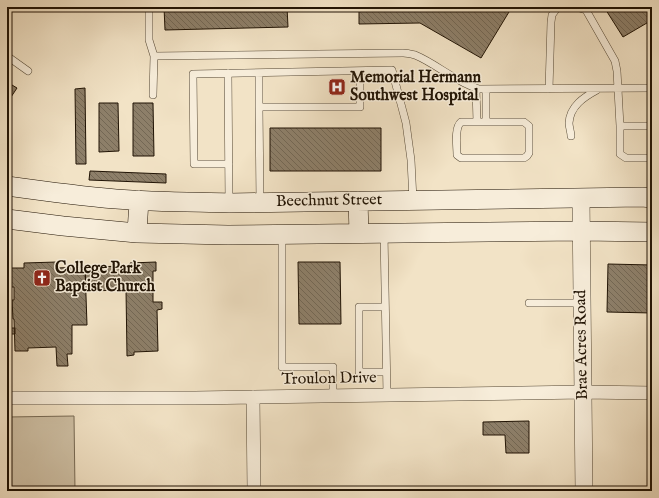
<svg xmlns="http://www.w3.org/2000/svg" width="659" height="498" font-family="'IM FELL English',serif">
  <defs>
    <pattern id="building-back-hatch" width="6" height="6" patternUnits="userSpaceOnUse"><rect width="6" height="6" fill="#8d7f69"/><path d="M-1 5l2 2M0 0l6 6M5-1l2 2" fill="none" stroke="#736754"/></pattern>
  </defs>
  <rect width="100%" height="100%" fill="#f2e3c6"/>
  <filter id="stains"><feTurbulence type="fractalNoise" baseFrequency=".005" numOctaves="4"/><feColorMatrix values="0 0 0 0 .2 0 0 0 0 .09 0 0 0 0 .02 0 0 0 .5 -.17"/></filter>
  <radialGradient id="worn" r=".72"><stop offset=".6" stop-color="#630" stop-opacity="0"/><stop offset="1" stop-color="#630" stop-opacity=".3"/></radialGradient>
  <path fill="#cec0a5" stroke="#776a54" d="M74,416L75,491H7V417Z"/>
  <path fill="url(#building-back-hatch)" stroke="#201304" d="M164,7H287L288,27L165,30Z
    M359,7H512L481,58L420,23L359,24Z
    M604,7H652V20L623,37Z
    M7,82L17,88L7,103Z
    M85,88L86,164H76L75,89Z
    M99,103H118L119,151L99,152Z
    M133,103H153L154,156H133Z
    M270,128H381V171H270Z
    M90,171L166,174V183L89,180Z
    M57,262V268L85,267L87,325H72V354H67L68,366H57L56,347L28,348V351H15L14,319H13L12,300H14V287H9V268H24V263Z
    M156,262V271H153V302H162V309L157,310L158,351L134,352V355L127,356L126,290L86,291L85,267L130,266V263Z
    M298,262H340L341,324H299Z
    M608,264L652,265V313L607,312Z
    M7,328H15V334H7Z
    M529,421V453H506L505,435H483V422Z"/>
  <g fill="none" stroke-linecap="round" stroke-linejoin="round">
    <defs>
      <path id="service" d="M149,7V40L154,56L403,53C407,53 411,54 415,55C437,64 455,82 479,89L652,88
        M576,7L586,10L615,61L617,71L620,126V154L626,158H652
        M7,56L28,71
        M228,73L229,203
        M259,73V107H360V71
        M476,89L477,122
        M486,89V122
        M549,89L551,22L552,15L557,8L562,7
        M153,95L154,56
        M259,107L260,202
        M461,122H524L529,126V153L527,156L524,158H461L457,155C457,146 454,128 461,122Z
        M620,126H652
        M571,136C571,132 569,127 569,123C570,106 584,97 597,90
        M229,164H194L193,74L392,70L406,123L411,160L413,200
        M384,233L387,395
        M282,234V367H333V396
        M529,303H582
        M385,307H359V372H386"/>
      <path id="minor" d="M253,397L254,491
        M7,398H195L583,392L652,393"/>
      <path id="tertiary" d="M581,198L584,491"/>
      <path id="secondary" d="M7,186C43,191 80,196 116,199C154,202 192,202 229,203L642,197L652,198
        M358,201L359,233
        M7,219L63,226L137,233L228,235L581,231L652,232
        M137,233L139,200"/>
    </defs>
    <use href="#service" stroke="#544734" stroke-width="8"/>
    <use href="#minor" stroke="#544734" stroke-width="14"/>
    <use href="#tertiary" stroke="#544734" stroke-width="18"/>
    <use href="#secondary" stroke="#201304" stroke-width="20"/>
    <use href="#service" stroke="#f7edda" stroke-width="7"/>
    <use href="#minor" stroke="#f7edda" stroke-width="13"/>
    <use href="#tertiary" stroke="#f7edda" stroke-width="17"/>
    <use href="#secondary" stroke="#f7edda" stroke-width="19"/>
  </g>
  <defs>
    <symbol id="hospital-square" viewBox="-11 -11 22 22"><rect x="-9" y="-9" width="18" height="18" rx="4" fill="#8f2418" stroke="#f7edda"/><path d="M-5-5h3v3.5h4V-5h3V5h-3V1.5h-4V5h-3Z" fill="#fff"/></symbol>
    <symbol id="church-square" viewBox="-11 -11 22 22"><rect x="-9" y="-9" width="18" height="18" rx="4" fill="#8f2418" stroke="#f7edda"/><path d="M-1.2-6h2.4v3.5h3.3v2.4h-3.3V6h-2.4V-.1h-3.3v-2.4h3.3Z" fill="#fff"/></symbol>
  </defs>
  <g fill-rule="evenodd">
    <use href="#hospital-square" x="327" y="77" width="20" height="20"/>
    <use href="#church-square" x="32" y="268" width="20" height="20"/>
  </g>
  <g text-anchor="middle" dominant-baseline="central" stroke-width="3" stroke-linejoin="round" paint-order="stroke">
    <g font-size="16" font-weight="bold" fill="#201304" stroke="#f7edda" text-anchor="start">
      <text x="350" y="78">Memorial Hermann<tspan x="350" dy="18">Southwest Hospital</tspan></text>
      <text x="55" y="269">College Park<tspan x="55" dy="18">Baptist Church</tspan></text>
    </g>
    <g font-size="16" fill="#201304" stroke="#f7edda">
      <text transform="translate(329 201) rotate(-1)">Beechnut Street</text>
      <text transform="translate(582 345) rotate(-91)">Brae Acres Road</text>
      <text transform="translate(329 379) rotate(-1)">Troulon Drive</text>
    </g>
  </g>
  <rect width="659" height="498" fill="none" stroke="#f2e3c6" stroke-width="24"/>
  <rect x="8" y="8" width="643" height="482" fill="none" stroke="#201304" stroke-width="2"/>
  <rect x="12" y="12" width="635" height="474" fill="none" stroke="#201304"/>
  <rect width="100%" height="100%" filter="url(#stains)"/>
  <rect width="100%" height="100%" fill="url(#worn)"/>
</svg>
